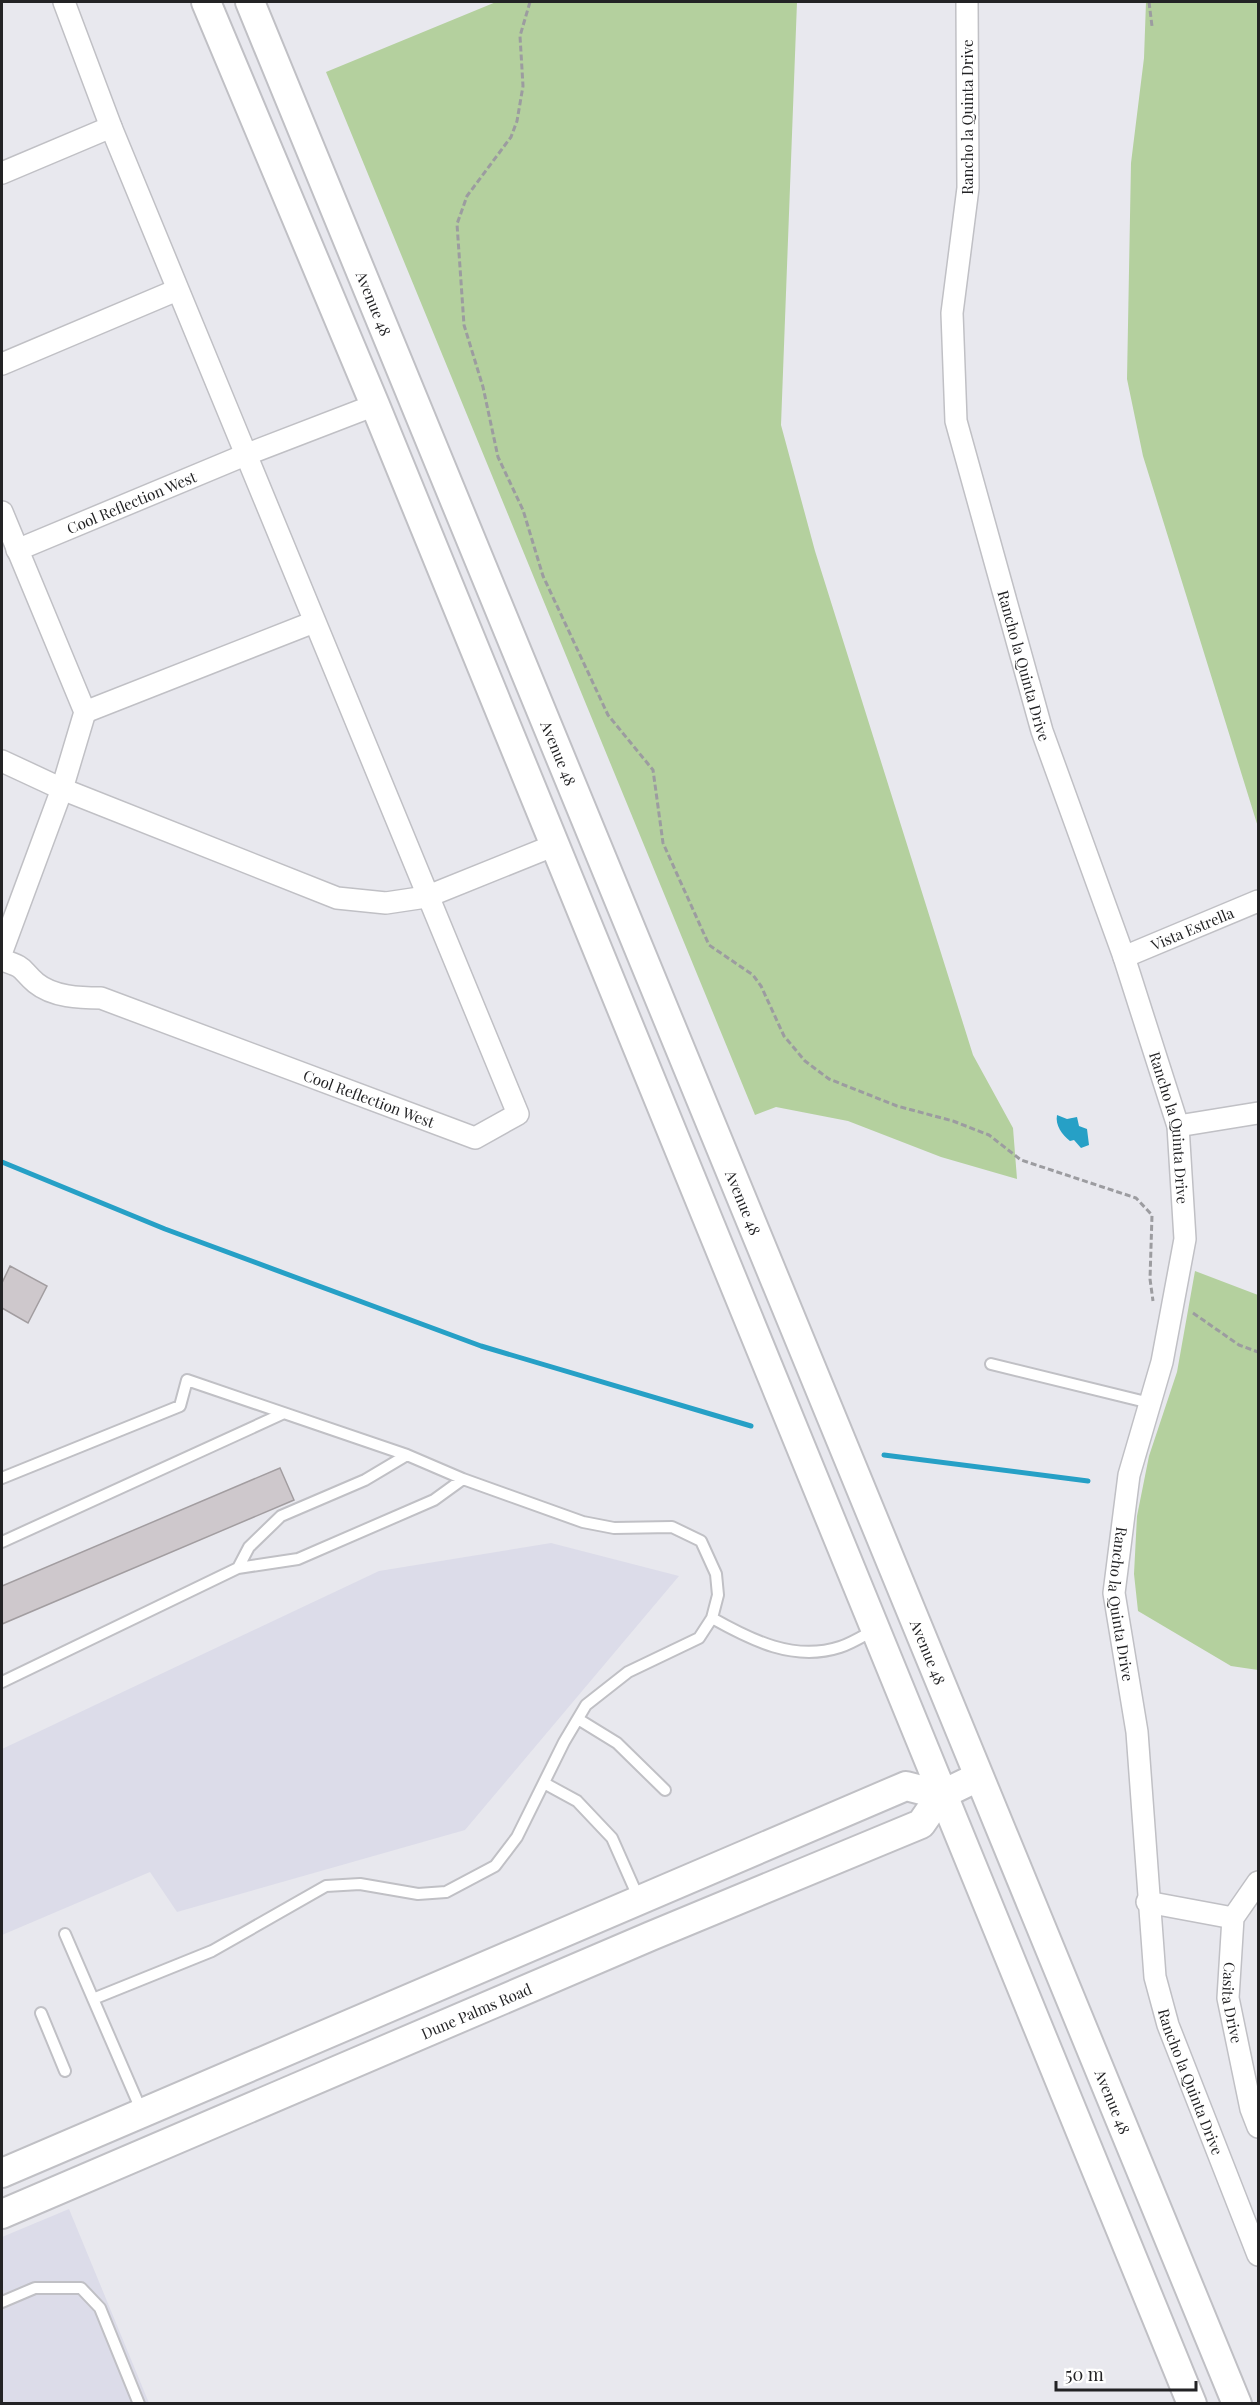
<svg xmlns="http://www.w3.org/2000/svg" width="1260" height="2405" font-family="'Playfair Display',serif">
  <rect width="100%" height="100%" fill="#e8e8ee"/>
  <path fill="#dcdce9" d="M551,1543L679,1576L465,1830L177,1912L150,1872L2,1935V1749L379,1571Z
    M69,2209L149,2403L2,2404V2237Z"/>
  <path fill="#b4d09e" d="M496,2H797L781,425L815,551L973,1055L1013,1128L1017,1179L941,1157L848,1121L776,1107L755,1115L326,72Z
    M1146,2H1258V827L1143,456L1127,379L1131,163L1144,58Z
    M1195,1271L1258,1295V1670L1231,1666L1138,1611L1134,1574L1137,1516L1149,1456L1177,1372Z"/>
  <path fill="#26a0c6" d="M1057,1115L1067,1119L1077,1117L1079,1126L1087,1129L1089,1145L1081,1148L1074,1140L1070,1141C1062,1135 1055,1125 1057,1115Z"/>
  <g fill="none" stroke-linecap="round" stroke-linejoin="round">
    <path stroke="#26a0c6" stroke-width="5" d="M2,1162L165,1229L481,1346L751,1426
      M884,1455L1088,1481"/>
  </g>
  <path fill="#cec8cc" stroke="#a29da0" stroke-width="1.5" d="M10,1266L47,1286L28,1323L2,1308V1283Z
    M280,1468L294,1500L2,1624V1586Z"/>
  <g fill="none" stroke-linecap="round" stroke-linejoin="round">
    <defs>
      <path id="service" d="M991,1364L1150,1403
        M2,1478L180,1406L187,1380L407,1455L463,1479L583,1522L614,1528L672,1527L701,1541L716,1574L718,1595L712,1618L699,1638L628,1672L586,1705L564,1742L517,1837L495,1866L446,1892L418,1894L360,1884L326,1886L212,1951L93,1999
        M2,1542L282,1414
        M238,1568L298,1559L434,1500L463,1479
        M712,1618C751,1640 794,1662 840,1647C852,1643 863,1636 874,1630
        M2,1682L238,1568L249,1547L281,1516L365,1480L407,1455
        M578,1719L617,1743L665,1790
        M544,1783L577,1801L612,1838L639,1899
        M65,1934L142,2112
        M41,2013L65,2071
        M2,2302L35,2288H81L100,2308L139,2404"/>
      <g id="minor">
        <path id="s1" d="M967,2L968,188L952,313L956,421L1042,731L1124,957L1178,1126L1185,1239L1162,1362L1129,1475L1114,1593L1137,1732L1155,1977L1168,2025L1258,2255"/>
        <path d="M2,173L111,127"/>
        <path d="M2,364L177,290"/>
        <path d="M2,512L85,712L62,789L2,951"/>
        <path id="s2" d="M17,550L245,455L375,405"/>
        <path d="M85,712L314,622"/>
        <path d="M2,761L62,789L337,898L386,903L426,897L555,845"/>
        <path id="s3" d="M1124,957L1258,901"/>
        <path id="s4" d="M2,960C27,968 19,968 36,983C53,997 80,998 101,998L475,1138L518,1114L111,127L64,2"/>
        <path d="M1178,1126L1258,1113"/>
        <path id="s5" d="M1258,1882L1233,1918L1228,1998L1251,2109L1258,2127"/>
        <path d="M1147,1902L1233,1918"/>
      </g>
      <g id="secondary">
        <path d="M206,2L375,405L1192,2404"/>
        <path id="s6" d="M250,2L1237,2404"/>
        <path d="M2,2173L906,1786L941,1795"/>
        <path id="s7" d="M2,2214L651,1936L921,1824L941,1795L978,1777"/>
      </g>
    </defs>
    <use href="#service" stroke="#c0c0c5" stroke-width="14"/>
    <use href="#minor" stroke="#c0c0c5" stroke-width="24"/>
    <use href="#secondary" stroke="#c0c0c5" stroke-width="32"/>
    <path stroke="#9c9ca0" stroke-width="3" stroke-dasharray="6 3" stroke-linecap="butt" d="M530,2L520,36L523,86L517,121L511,137L467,196L457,224L464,325L483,387L498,457L523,510L543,576L608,715L653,770L663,843L709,945L753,975L761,986L784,1036L805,1061L829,1079L897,1106L953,1121L989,1135L1021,1160L1136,1198L1152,1215L1150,1279L1153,1301
      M1149,2L1152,26
      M1193,1313L1239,1345L1258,1352"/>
    <use href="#service" stroke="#fff" stroke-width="10"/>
    <use href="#minor" stroke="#fff" stroke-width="21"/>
    <use href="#secondary" stroke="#fff" stroke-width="28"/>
  </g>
  <g text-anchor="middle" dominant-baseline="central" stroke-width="4.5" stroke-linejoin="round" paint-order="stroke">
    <g font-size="15" fill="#232325" stroke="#fff">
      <text transform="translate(967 117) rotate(-90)">Rancho la Quinta Drive</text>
      <text stroke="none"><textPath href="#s6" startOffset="326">Avenue 48</textPath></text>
      <text stroke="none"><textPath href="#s2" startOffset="124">Cool Reflection West</textPath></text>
      <text stroke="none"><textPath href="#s1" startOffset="674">Rancho la Quinta Drive</textPath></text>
      <text stroke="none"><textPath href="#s6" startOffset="812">Avenue 48</textPath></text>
      <text stroke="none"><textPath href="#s3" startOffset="74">Vista Estrella</textPath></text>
      <text stroke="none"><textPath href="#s4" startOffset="396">Cool Reflection West</textPath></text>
      <text stroke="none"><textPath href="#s1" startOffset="1160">Rancho la Quinta Drive</textPath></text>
      <text stroke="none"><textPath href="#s6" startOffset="1298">Avenue 48</textPath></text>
      <text stroke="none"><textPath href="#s1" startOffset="1646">Rancho la Quinta Drive</textPath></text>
      <text stroke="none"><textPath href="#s6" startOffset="1784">Avenue 48</textPath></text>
      <text stroke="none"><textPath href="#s5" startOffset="129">Casita Drive</textPath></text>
      <text stroke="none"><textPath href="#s7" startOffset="516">Dune Palms Road</textPath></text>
      <text stroke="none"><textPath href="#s1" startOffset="2132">Rancho la Quinta Drive</textPath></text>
      <text stroke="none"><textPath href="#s6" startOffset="2270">Avenue 48</textPath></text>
    </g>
  </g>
  <rect width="1260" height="2405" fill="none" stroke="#232325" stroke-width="6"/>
  <path d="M1056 2381v9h140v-9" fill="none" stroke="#232325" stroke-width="3"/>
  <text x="1065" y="2381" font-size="18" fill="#232325" stroke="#ffffff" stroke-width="4.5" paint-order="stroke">50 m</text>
</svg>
